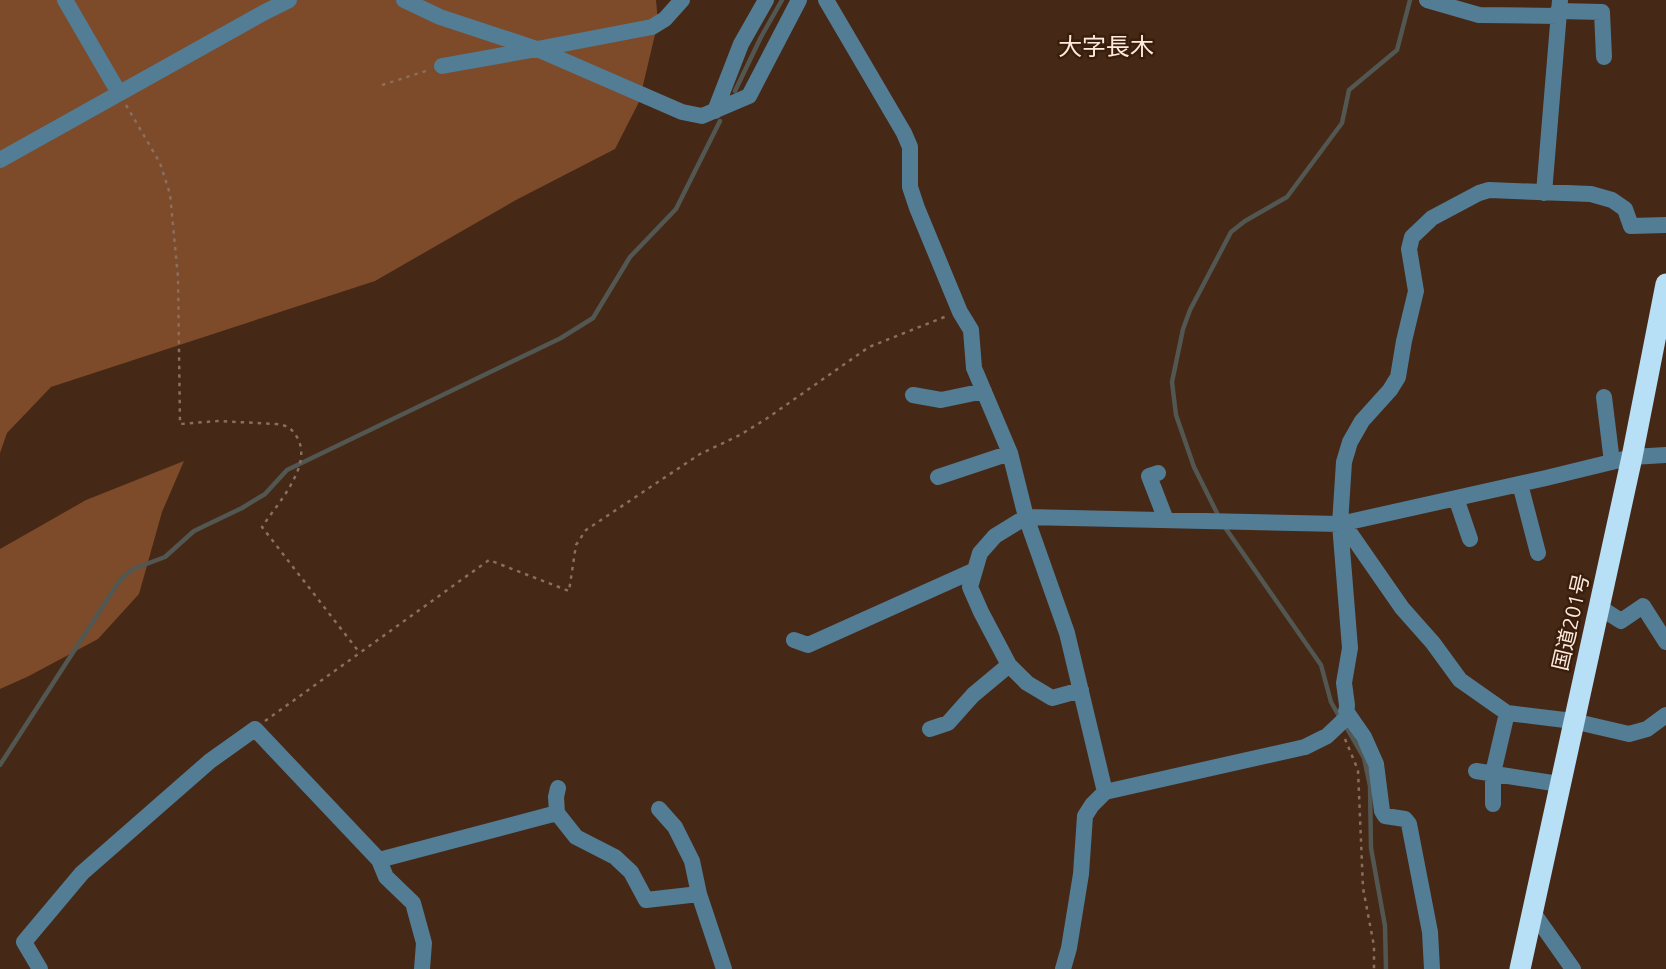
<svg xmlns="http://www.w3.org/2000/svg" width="1666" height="969" font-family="Ubuntu,'Noto Sans JP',sans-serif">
  <rect width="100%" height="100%" fill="#452816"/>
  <path fill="#7d4a2a" d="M0,0H656L658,22L639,102L615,149L516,200L375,281L51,387L7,433L0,453Z
    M184,461L162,512L139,594L98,639L29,676L0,689V549L86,500Z"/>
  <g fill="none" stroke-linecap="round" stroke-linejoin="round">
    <path stroke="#525751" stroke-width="4.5" d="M735,91L761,37L782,0
      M1220,519L1194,467L1176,415L1172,382L1183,329L1190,310L1231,232L1245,221L1287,197L1342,123L1349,90L1397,50L1410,0
      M1224,526L1321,665L1331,702L1340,718
      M1345,725L1364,758L1370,786L1371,848L1385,926L1386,969
      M0,765L120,580L133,569L165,557L194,531L242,508L265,494L287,470L561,338L593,318L630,257L676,209L720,121"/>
    <path stroke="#896f60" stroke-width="2.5" stroke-dasharray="3.5 5" stroke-linecap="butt" d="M382,85L429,70
      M126,105L160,163L170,194L178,277L180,424L218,421L276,424C287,425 293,429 298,439C312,467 277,504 262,527L359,652
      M265,721L489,560L569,591L576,545L586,530L700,454L740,435L766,419L869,347L947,316
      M1345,739L1358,770L1363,888L1374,946V969"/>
    <path stroke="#527d94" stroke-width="16" d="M65,0L119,93
      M404,0L440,17L537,49L682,112L702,116L749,96L799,0
      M826,0L904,133L910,147V187L917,208L960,312L971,330L974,368L1010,453L1026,517L1067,633L1105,792
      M1427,0L1479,15L1558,16
      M1558,11L1602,12L1604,57
      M442,66L537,49L652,27L665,19L682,0
      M715,111L741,44L766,0
      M0,160L265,12L289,0
      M1544,193L1560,0
      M913,395L941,400L984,391
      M1604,397L1612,462
      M1158,473L1149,476L1166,520
      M938,477L1010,453
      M1520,484L1538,553
      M1456,498L1470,539
      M1343,523L1402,608L1433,643L1460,680L1507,713L1573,721L1629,734L1647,729L1666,715
      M1598,610L1607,612L1621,621L1643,606L1666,642
      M794,640L808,645L975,570
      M1081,690L1052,698L1027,683L1009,665L981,612L970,587L980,553L995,536L1026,517L1340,524L1546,478L1632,457L1666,455
      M1346,711L1364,737L1376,764L1382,811L1385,816L1405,819L1409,824L1430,932L1432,969
      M930,729L948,723L973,695L1009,665
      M1476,771L1559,784
      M558,788L556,797L557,813L576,837L615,857L631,872L646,900L699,894L724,969
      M1493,804V773L1507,713
      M659,809L675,827L692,861L699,894
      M379,860L386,877L413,903L424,943L422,969
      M1532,911L1573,969
      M40,969L24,942L82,873L210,761L255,729L379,860L557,813
      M1063,969L1069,948L1081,874L1085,816L1092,805L1105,792L1305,747L1327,736L1346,718L1347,705L1344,683L1350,648L1340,524L1344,462L1350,442L1362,421L1390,390L1398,377L1404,341L1416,291L1409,249L1412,237L1432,218L1479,193L1489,190L1591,194L1612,200L1625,209L1631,226L1666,225"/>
    <path stroke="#b7dff6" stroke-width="21" d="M1520,969L1632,457L1666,284"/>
  </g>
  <g text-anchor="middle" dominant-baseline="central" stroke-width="5" stroke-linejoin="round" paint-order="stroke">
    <g font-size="21" fill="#fde9de" stroke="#3a1e0c">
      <text transform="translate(1570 622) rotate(-77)">国道201号</text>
    </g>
    <g font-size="24" fill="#fde9de" stroke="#3a1e0c">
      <text x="1106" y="46">大字長木</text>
    </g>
  </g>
</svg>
